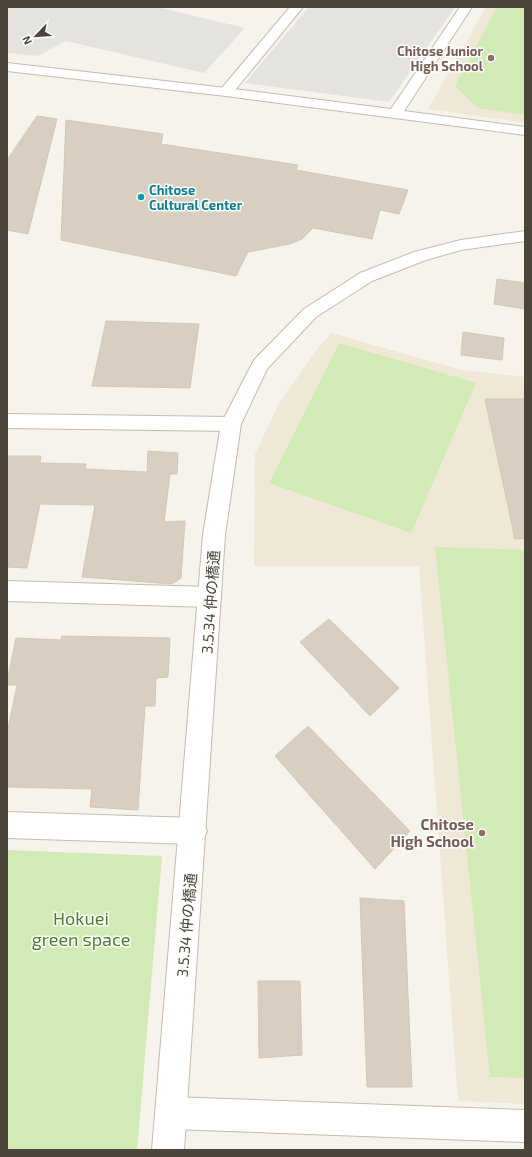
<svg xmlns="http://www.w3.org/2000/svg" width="532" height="1157" font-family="'Exo 2','Noto Sans JP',sans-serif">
  <rect width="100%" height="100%" fill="#f6f3ec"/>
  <path fill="#efe8d6" d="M486,7H525V123L428,109Z
    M331,333L462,370L525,377V1104L458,1101L419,566H254L255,454L279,403L315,352Z"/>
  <path fill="#d2eab5" d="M497,7H525V115L478,108L455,86Z
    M339,343L476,383L411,533L269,483Z
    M435,547L525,550V1078L490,1077Z
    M7,850L162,856L137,1150H7Z"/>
  <path fill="#e5e3e0" d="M7,7H157L245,28L204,73L66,41L38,56L7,53Z
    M309,7H455L389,102L245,83Z"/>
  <path fill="#d8cfc1" stroke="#d3c7b4" d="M37,116L57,119L28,234L7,230V160Z
    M66,120L163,134L161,144L298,165L296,170L408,190L399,214L380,210L372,239L313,228L302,239L290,244L248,252L236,276L61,240Z
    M497,279L525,283V309L494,304Z
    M106,321L199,324L190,388L92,386Z
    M463,332L504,338L502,360L461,355Z
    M485,399H525V538L515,539Z
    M148,451L178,453L177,474H170L164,522L185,521L181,578L172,584L82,577L95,505L40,504L27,568L7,567V456H41L40,463L86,464L85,469L147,472Z
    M329,619L399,688L370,716L300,642Z
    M62,636L170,638L168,677L156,678L155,706H145L138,810L90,807L92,789L7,787V733L17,685H7V682L16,638L61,640Z
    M308,726L410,831L375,869L275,756Z
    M360,898L404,901L412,1087H367Z
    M258,981H300L302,1055L259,1058Z"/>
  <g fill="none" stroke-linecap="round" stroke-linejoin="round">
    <defs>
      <path id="minor" d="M460,7H472L404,111L525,127V135L226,96L7,71V63L226,88L391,109Z
        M7,414L231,417L238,419L241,424L238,429L231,431L7,428Z
        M7,581L210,587L218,590L221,597L218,604L210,607L7,601Z
        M7,812L194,818L203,822L207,831L203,840L194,844L7,838Z
        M171,1097L525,1110V1142L171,1129L160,1124L155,1113L160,1102Z"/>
      <path id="tertiary" d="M290,7H303L231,95H221L219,92L221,89Z
        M525,231V241L461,250L426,260L372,281L316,317L267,369L241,424L225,535L184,1150H152L203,535L221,424L254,360L304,309L360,273L414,252L461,240Z"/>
    </defs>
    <use href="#minor" stroke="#c2bbae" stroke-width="2"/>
    <use href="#tertiary" stroke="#c2bbae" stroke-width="2"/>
    <use href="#minor" fill="#fff" fill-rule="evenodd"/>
    <use href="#tertiary" fill="#fff" fill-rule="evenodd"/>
  </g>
  <g fill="#8d6e63" stroke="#fff" stroke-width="1.5">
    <circle cx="491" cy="58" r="4"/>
    <circle cx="482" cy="833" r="4"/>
  </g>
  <circle fill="#0f9aa8" stroke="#fff" stroke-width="1.5" cx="141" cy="197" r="4"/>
  <g text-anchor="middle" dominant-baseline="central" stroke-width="3" stroke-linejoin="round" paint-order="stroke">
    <g font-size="13" font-weight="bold" fill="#785e54" stroke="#fff" text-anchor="end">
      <text x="483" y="51">Chitose Junior<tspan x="483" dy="15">High School</tspan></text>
    </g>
    <g font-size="13" font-weight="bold" fill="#0d838f" stroke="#fff" text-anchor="start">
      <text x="149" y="190">Chitose<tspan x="149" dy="15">Cultural Center</tspan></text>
    </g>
    <g font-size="15" fill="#4b4439" stroke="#fff">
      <text transform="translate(210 602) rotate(-86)">3.5.34 仲の橋通</text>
      <text transform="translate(186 925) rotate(-85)">3.5.34 仲の橋通</text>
    </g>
    <g font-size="15" font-weight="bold" fill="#785e54" stroke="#fff" text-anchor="end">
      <text x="474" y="824">Chitose<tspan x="474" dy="17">High School</tspan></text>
    </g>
    <g font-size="18" fill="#4a7f2a" stroke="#fff">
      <text x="81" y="918">Hokuei<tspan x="81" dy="21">green space</tspan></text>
    </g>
  </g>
  <rect width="532" height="1157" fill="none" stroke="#4b4439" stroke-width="16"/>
  <g transform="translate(36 36) rotate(245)" stroke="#ffffff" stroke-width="3" paint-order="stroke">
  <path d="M0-3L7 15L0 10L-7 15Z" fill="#4b4439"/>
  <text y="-6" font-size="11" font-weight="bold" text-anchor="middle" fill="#4b4439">N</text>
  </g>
</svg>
